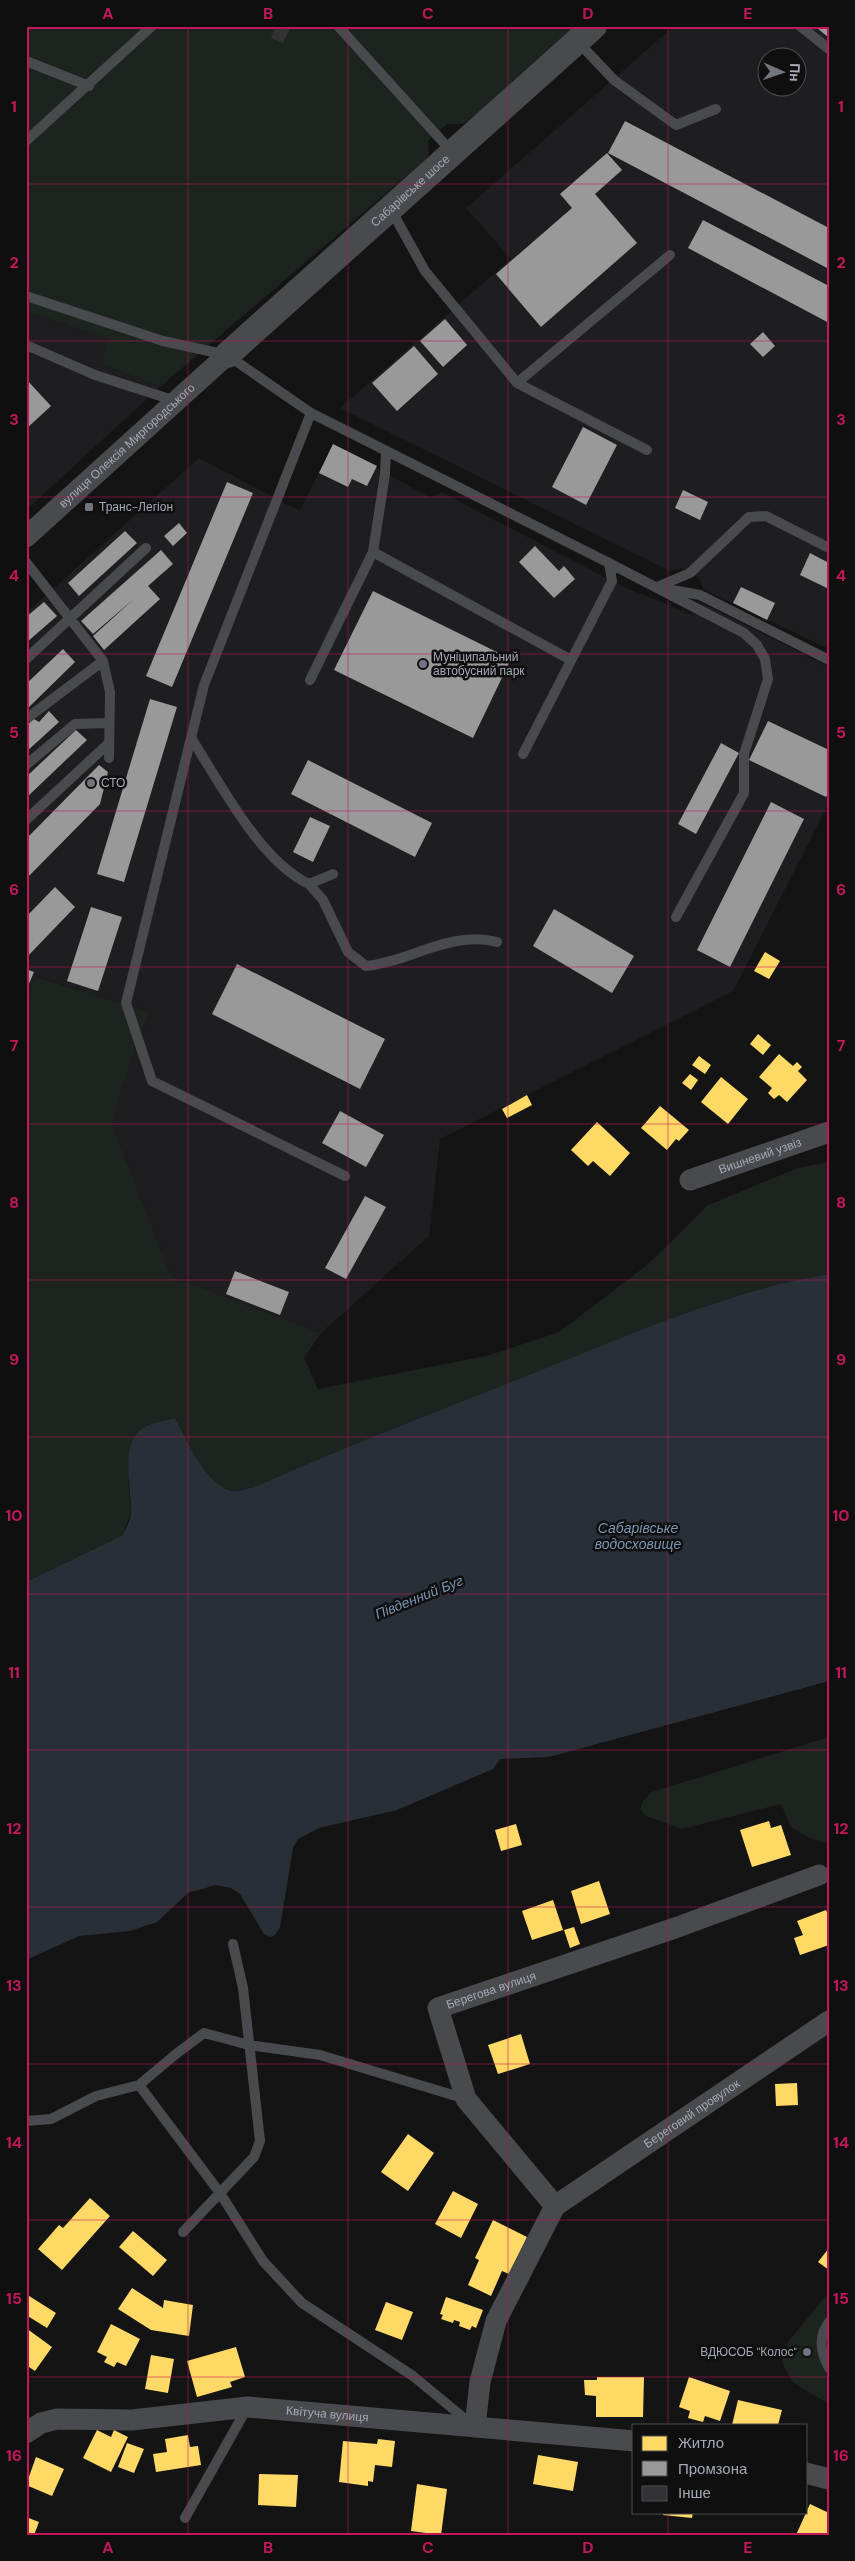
<svg xmlns="http://www.w3.org/2000/svg" width="855" height="2561" font-family="'DM Sans',sans-serif">
  <rect width="100%" height="100%" fill="#141414"/>
  <path fill="#1e1e20" fill-rule="evenodd" d="M674,26H829V649L703,589L699,578L681,568L670,571L340,408L511,259L466,208ZM768,58H798V88H768Z
    M26,311L109,338L101,364L160,387L26,510Z
    M333,444L431,498L441,492L624,587L691,614L698,601L829,667V803L733,991L440,1139L429,1236L321,1333L171,1276L112,1123L138,1039L150,1012L37,977L26,1004V613L199,458L300,511Z"/>
  <path fill="#1d231e" d="M26,26H574L470,120L462,124H447L428,141L429,155L426,159L160,387L101,364L108,338L26,311Z
    M36,977L150,1012L138,1039L112,1123L171,1276L321,1333L304,1358L318,1389L490,1355L559,1332L647,1265L708,1205L798,1168L829,1162V1274C729,1290 629,1335 535,1373C442,1410 347,1445 255,1487C248,1488 239,1492 232,1491C205,1484 188,1441 175,1418L128,1480L131,1513L123,1535L26,1582V1004Z
    M829,1737V1844L812,1839L791,1827L781,1804L682,1829L644,1815L640,1809L643,1801L652,1792Z
    M829,2292V2404L792,2382L782,2362L788,2342Z"/>
  <path fill="#282f36" d="M829,1274V1681L549,1757L500,1759L493,1769L397,1810L319,1828L298,1839L293,1848L280,1927L275,1935L270,1937L264,1934L240,1894L231,1888L216,1885L188,1893L157,1922L130,1931L79,1936L26,1960V1582L123,1535C126,1528 131,1520 131,1513C132,1490 118,1441 145,1427C153,1422 166,1421 175,1418C188,1441 205,1484 232,1491C239,1492 248,1488 255,1487C348,1445 444,1409 539,1371C631,1334 730,1290 829,1274Z"/>
  <path fill="#ffd966" d="M765,952L780,961L769,979L754,971Z
    M758,1034L771,1045L763,1055L750,1044Z
    M779,1054L793,1066L797,1062L802,1067L798,1071L807,1080L787,1102L779,1095L774,1099L768,1093L772,1088L759,1077Z
    M699,1056L711,1065L705,1074L692,1065Z
    M690,1074L698,1080L691,1090L682,1083Z
    M721,1077L748,1099L728,1124L701,1102Z
    M527,1095L532,1105L507,1118L502,1109Z
    M660,1106L689,1130L679,1141L676,1139L667,1150L641,1128Z
    M597,1122L630,1153L610,1176L593,1161L588,1166L571,1150Z
    M769,1821L771,1828L781,1825L791,1855L752,1867L740,1830Z
    M516,1824L522,1845L501,1851L495,1830Z
    M599,1881L610,1914L581,1924L571,1891Z
    M553,1900L563,1930L532,1940L522,1911Z
    M826,1910L829,1917V1945L800,1955L794,1938L803,1935L797,1921Z
    M574,1927L580,1944L570,1948L564,1930Z
    M521,2034L530,2064L498,2074L488,2045Z
    M797,2083L798,2105L776,2106L775,2084Z
    M408,2134L434,2153L408,2191L381,2172Z
    M453,2191L478,2204L461,2238L435,2224Z
    M90,2198L110,2216L62,2270L38,2249L59,2225L63,2228Z
    M493,2220L527,2237L509,2274L502,2271L491,2296L468,2285L479,2260L475,2258Z
    M133,2231L167,2260L153,2276L119,2247Z
    M829,2248V2270L818,2262Z
    M132,2288L163,2308L164,2300L193,2305L189,2336L151,2330L118,2309Z
    M26,2294L56,2313L47,2328L26,2315Z
    M446,2297L483,2310L476,2328L472,2326L470,2330L459,2326L460,2322L454,2320L453,2323L441,2319L443,2315L440,2314Z
    M386,2302L413,2312L402,2340L375,2330Z
    M111,2324L140,2339L126,2366L117,2362L114,2367L104,2362L107,2357L97,2352Z
    M26,2328L52,2347L35,2371L26,2365Z
    M236,2347L245,2377L230,2382L232,2387L197,2397L187,2361Z
    M151,2355L174,2359L168,2393L145,2389Z
    M597,2377H644L643,2417H596V2396L585,2395L584,2380H597Z
    M689,2377L730,2391L720,2421L705,2416L703,2422L688,2418L690,2411L679,2407Z
    M738,2400L782,2410L778,2425H732Z
    M97,2430L111,2437L114,2430L128,2437L111,2472L83,2458Z
    M188,2435L190,2447L198,2446L201,2465L156,2472L153,2454L167,2452L165,2439Z
    M378,2439L395,2441L392,2467L375,2465L373,2482L368,2481V2486L339,2482L343,2441L377,2444Z
    M127,2443L144,2449L134,2473L118,2467Z
    M538,2455L578,2462L573,2491L533,2484Z
    M36,2457L64,2469L52,2496L26,2485Z
    M259,2474L298,2475L296,2507L258,2505Z
    M417,2484L447,2489L441,2535L411,2531Z
    M810,2504L829,2513V2535H796Z
    M663,2512H693L692,2518L663,2515Z
    M26,2517L39,2522L34,2535H26Z"/>
  <path fill="#999" d="M818,26H829V38L817,28Z
    M625,121L829,228V269L608,153Z
    M607,153L622,170L595,194L637,243L541,327L496,274L572,208L560,194Z
    M703,220L829,286V323L688,248Z
    M445,319L467,345L443,367L420,341Z
    M763,332L775,346L763,357L750,344Z
    M414,346L438,374L397,411L372,383Z
    M26,379L51,406L26,429Z
    M583,427L617,445L586,505L552,487Z
    M333,444L377,466L367,486L352,479L348,487L319,473Z
    M227,482L253,493L172,687L146,676Z
    M683,490L708,502L700,520L675,508Z
    M179,523L187,533L173,546L164,536Z
    M125,531L137,543L79,596L68,583Z
    M535,546L559,571L564,566L575,579L554,598L519,562Z
    M161,550L173,564L148,586L160,599L104,650L93,636L135,598L93,634L81,621Z
    M810,553L829,563V589L800,575Z
    M741,587L775,603L767,620L733,603Z
    M373,591L511,659L473,738L334,670Z
    M44,602L57,616L26,643V617Z
    M63,649L75,662L26,710V684Z
    M150,699L177,707L124,882L97,874Z
    M49,711L59,722L26,752V726L34,719L39,722Z
    M768,721L829,750V792L826,797L749,760Z
    M76,730L87,740L26,798V777Z
    M721,743L739,753L696,834L678,824Z
    M308,760L432,823L415,857L291,794Z
    M99,765L108,772L100,804L26,879V839Z
    M771,802L804,819L730,967L697,950Z
    M310,817L330,826L313,862L293,852Z
    M55,887L75,907L26,958V917Z
    M91,907L122,917L98,991L67,981Z
    M554,909L634,956L612,993L533,946Z
    M237,964L385,1039L360,1089L212,1014Z
    M26,969L34,972L26,991Z
    M340,1111L384,1135L366,1167L322,1143Z
    M365,1196L386,1207L346,1279L325,1268Z
    M235,1271L289,1292L280,1315L226,1294Z"/>
  <path fill="#323234" d="M276,26H291L283,43L271,38Z"/>
  <g fill="none" stroke-linecap="round" stroke-linejoin="round">
    <path stroke="#494a4d" stroke-width="10" d="M338,26L452,152
      M800,26L829,49
      M578,42L614,80L676,125L716,109
      M26,61L89,86
      M26,141L152,26
      M390,208L425,271L517,383L647,450
      M26,296L163,341L227,355L311,413L609,563L612,581L523,754
      M26,345L95,375L176,401
      M517,383L670,255
      M311,413L204,685L126,1003L152,1081L345,1176
      M373,552L571,660
      M26,562L103,661L110,692L109,758
      M609,563L744,633L757,645L765,659L768,679L744,754V793L676,917
      M657,587L690,573L749,517L766,516L829,548
      M667,589L700,595L829,660
      M26,659L146,548
      M310,680L373,552L385,474L386,451
      M26,719L103,661
      M191,738C221,784 259,860 309,884L333,874
      M26,765L75,724L109,723
      M26,820L109,743
      M309,884L323,900L348,952L366,966C410,962 450,930 497,942
      M139,2085L220,2193L263,2261L302,2303L413,2376L470,2423
      M26,2121L51,2119L96,2096L139,2085L176,2054L204,2033L249,2045L320,2055L466,2099
      M183,2232L254,2157L260,2141L243,1988L233,1944
      M829,2322C817,2337 821,2353 829,2368
      M185,2518L247,2408"/>
    <g stroke="#494a4d" stroke-width="21">
      <path id="s1" d="M26,537L227,355"/>
      <path id="s2" d="M690,1180L829,1132"/>
      <path id="s3" d="M555,2206L829,2021"/>
      <path id="s4" d="M475,2427L480,2382L496,2321L555,2206L466,2099L438,2008L675,1928L819,1875"/>
      <path id="s5" d="M26,2433L41,2423L57,2419L132,2420L248,2407L634,2441"/>
      <path d="M806,2473L829,2479"/>
    </g>
    <path stroke="#494a4d" stroke-width="26" id="s6" d="M227,355L594,26"/>
  </g>
  <path fill="none" stroke="#c2185b" stroke-width="1" stroke-opacity="0.55" d="M188,26V2535M348,26V2535M508,26V2535M668,26V2425M26,184H829M26,341H829M26,497H829M26,654H829M26,811H829M26,967H829M26,1124H829M26,1280H829M26,1437H829M26,1594H829M26,1750H829M26,1907H829M26,2064H829M26,2220H829M26,2377H829M668,2512V2535"/>
  <g fill="#72757d" stroke="#0f0f10" stroke-width="2">
    <rect x="84" y="502" width="10" height="10" rx="2.5"/>
    <circle cx="423" cy="664" r="5"/>
    <circle cx="91" cy="783" r="5"/>
    <circle cx="807" cy="2352" r="5"/>
  </g>
  <g text-anchor="middle" dominant-baseline="central" stroke-width="5" stroke-linejoin="round" paint-order="stroke">
    <g font-size="12" fill="#a5a9b6" stroke="#0f0f10">
      <text stroke="none"><textPath href="#s6" startOffset="246">Сабарівське шосе</textPath></text>
      <text stroke="none"><textPath href="#s1" startOffset="136">вулиця Олексія Миргородського</textPath></text>
      <text stroke="none"><textPath href="#s2" startOffset="74">Вишневий узвіз</textPath></text>
      <text stroke="none"><textPath href="#s4" startOffset="528">Берегова вулиця</textPath></text>
      <text stroke="none"><textPath href="#s3" startOffset="165">Береговий провулок</textPath></text>
      <text stroke="none"><textPath href="#s5" startOffset="306">Квітуча вулиця</textPath></text>
    </g>
    <g font-size="12" fill="#a5a9b6" stroke="#0f0f10" text-anchor="start">
      <text x="99" y="507">Транс-Легіон</text>
      <text x="433" y="657">Муніципальний<tspan x="433" dy="14">автобусний парк</tspan></text>
      <text x="101" y="783">СТО</text>
      <text x="797" y="2352" text-anchor="end">ВДЮСОБ "Колос"</text>
    </g>
    <g font-size="14" font-style="italic" fill="#7c96b1" stroke="#0f0f10">
      <text x="638" y="1528">Сабарівське<tspan x="638" dy="16">водосховище</tspan></text>
      <text transform="translate(419 1597) rotate(-22)">Південний Буг</text>
    </g>
  </g>
  <rect width="855" height="2561" fill="none" stroke="#0f0f10" stroke-width="55"/>
  <rect x="632" y="2424" width="175" height="90" fill="#0f0f10" stroke="#4b4d52"/>
  <rect x="642" y="2436" width="25" height="15" fill="#ffd966" stroke="#4b4d52"/>
  <text x="678" y="2448" font-size="15" fill="#a5a9b6">Житло</text>
  <rect x="642" y="2461" width="25" height="15" fill="#999999" stroke="#4b4d52"/>
  <text x="678" y="2474" font-size="15" fill="#a5a9b6">Промзона</text>
  <rect x="642" y="2486" width="25" height="15" fill="#323234" stroke="#4b4d52"/>
  <text x="678" y="2498" font-size="15" fill="#a5a9b6">Інше</text>
  <g transform="translate(782 72) rotate(92)"><circle r="24" fill="#0f0f10" stroke="#4b4d52"/>
  <path d="M0-4L9 19L0 12L-9 19Z" fill="#72757d"/>
  <text y="-8" font-size="14" font-weight="bold" text-anchor="middle" fill="#a5a9b6">Пн</text>
  </g>
  <rect x="28" y="28" width="800" height="2506" fill="none" stroke="#c2185b" stroke-width="2"/>
  <g font-size="16" text-anchor="middle" font-weight="bold" fill="#c2185b">
    <text x="108" y="19">A</text>
    <text x="268" y="19">B</text>
    <text x="428" y="19">C</text>
    <text x="588" y="19">D</text>
    <text x="748" y="19">E</text>
    <text x="14" y="112">1</text>
    <text x="841" y="112">1</text>
    <text x="14" y="268">2</text>
    <text x="841" y="268">2</text>
    <text x="14" y="425">3</text>
    <text x="841" y="425">3</text>
    <text x="14" y="581">4</text>
    <text x="841" y="581">4</text>
    <text x="14" y="738">5</text>
    <text x="841" y="738">5</text>
    <text x="14" y="895">6</text>
    <text x="841" y="895">6</text>
    <text x="14" y="1051">7</text>
    <text x="841" y="1051">7</text>
    <text x="14" y="1208">8</text>
    <text x="841" y="1208">8</text>
    <text x="14" y="1365">9</text>
    <text x="841" y="1365">9</text>
    <text x="14" y="1521">10</text>
    <text x="841" y="1521">10</text>
    <text x="14" y="1678">11</text>
    <text x="841" y="1678">11</text>
    <text x="14" y="1834">12</text>
    <text x="841" y="1834">12</text>
    <text x="14" y="1991">13</text>
    <text x="841" y="1991">13</text>
    <text x="14" y="2148">14</text>
    <text x="841" y="2148">14</text>
    <text x="14" y="2304">15</text>
    <text x="841" y="2304">15</text>
    <text x="14" y="2461">16</text>
    <text x="841" y="2461">16</text>
    <text x="108" y="2553">A</text>
    <text x="268" y="2553">B</text>
    <text x="428" y="2553">C</text>
    <text x="588" y="2553">D</text>
    <text x="748" y="2553">E</text>
  </g>
</svg>
